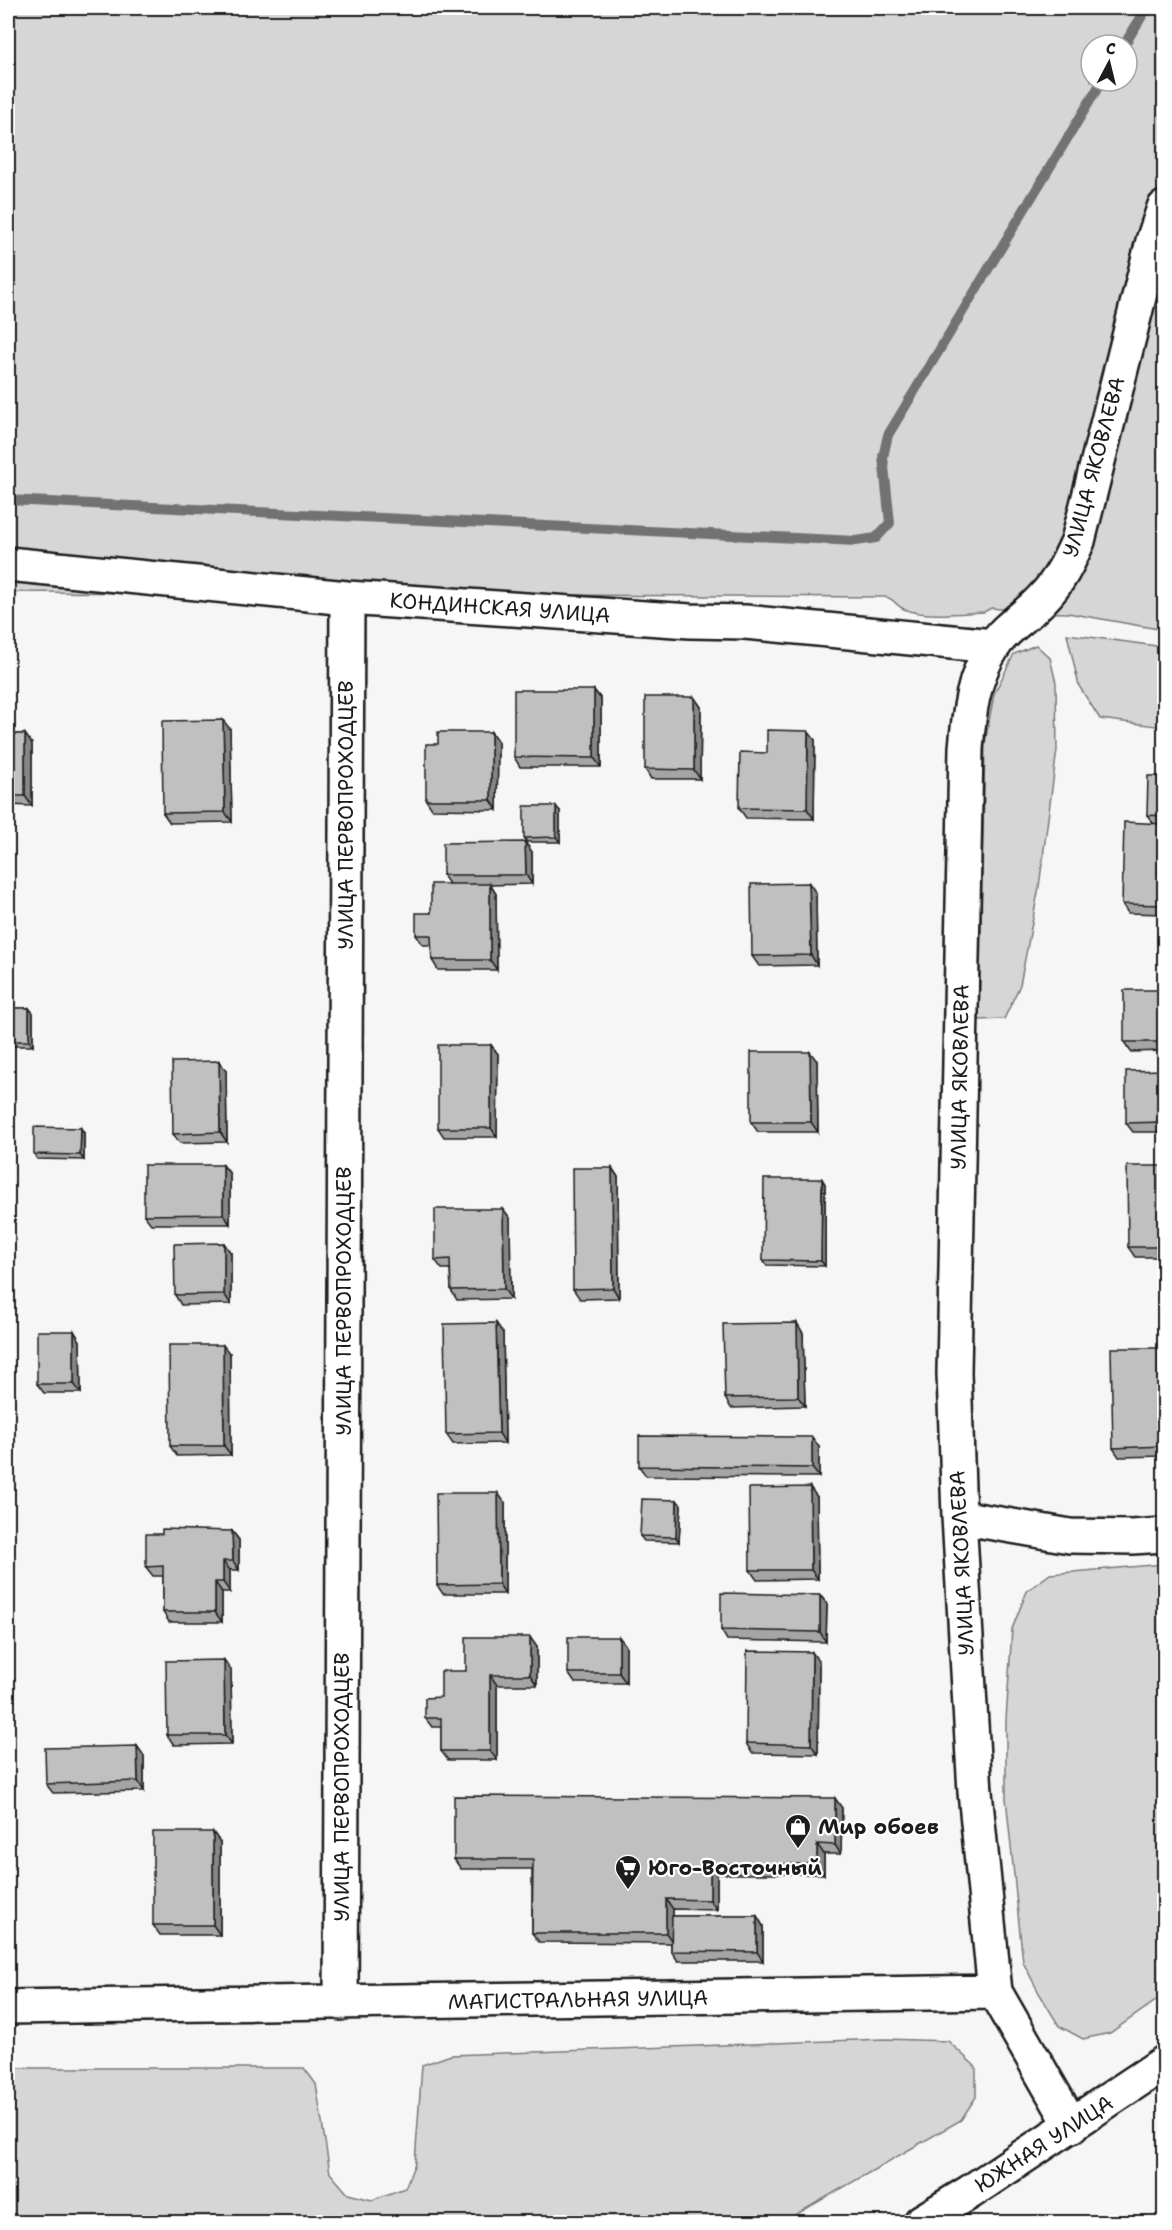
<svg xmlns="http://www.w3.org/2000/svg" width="1172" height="2230" font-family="'Shantell Sans',sans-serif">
  <rect width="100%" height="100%" fill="#f6f6f6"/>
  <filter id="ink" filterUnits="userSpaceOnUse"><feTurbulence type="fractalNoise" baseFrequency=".0167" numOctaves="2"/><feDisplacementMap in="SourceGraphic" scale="12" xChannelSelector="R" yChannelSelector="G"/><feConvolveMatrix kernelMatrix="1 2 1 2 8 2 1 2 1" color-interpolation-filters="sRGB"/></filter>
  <g filter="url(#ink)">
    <path fill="#d6d6d6" stroke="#797979" stroke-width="1.5" fill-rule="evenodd" d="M8,8H1164V630L1068,613L1027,612L991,608L984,612C963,613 923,618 904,609C896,606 894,598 885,597L8,592ZM1091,45H1127V81H1091Z
      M1067,634L1164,647V727L1100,719L1079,686Z
      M1036,645L1050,658L1056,683L1057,750L1039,887L1020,985L1004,1019L979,1020L985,743L994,694L1014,654Z
      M1164,1564V1995L1110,2033L1083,2039L1059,2026L1039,1993L1023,1962L1006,1798V1720L1012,1629L1027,1591L1050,1574Z
      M884,2039L948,2041L976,2067V2097L961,2120L783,2222H8V2068H304L316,2084L330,2173L348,2194L372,2200L405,2188L415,2163L422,2065L451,2055Z"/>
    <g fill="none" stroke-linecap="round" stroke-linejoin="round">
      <path stroke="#727272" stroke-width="10" d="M1124,45L1147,8
        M8,500L856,541L876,538L890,523L883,457L888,435L1102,81"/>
      <defs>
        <path id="street" d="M8,564L347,598L690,621L745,622L993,646
          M959,1517L1070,1536L1132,1537L1164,1535
          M995,1992L975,1792L959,1517L954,1373L966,748C969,713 973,677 993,647C1005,627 1027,616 1042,599C1059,582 1068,563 1078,541L1153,241L1164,208
          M341,2003L347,598
          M8,2007L995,1992L1072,2126"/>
        <path id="secondary" d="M921,2222L970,2192L1164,2063"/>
      </defs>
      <use href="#street" stroke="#1c1c1c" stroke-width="38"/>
      <use href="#secondary" stroke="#1c1c1c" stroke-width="38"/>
      <use href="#street" stroke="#fff" stroke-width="33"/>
      <use href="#secondary" stroke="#fff" stroke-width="33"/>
    </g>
    <path fill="#a5a5a5" stroke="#1c1c1c" stroke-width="1.5" d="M594,690L601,699V767H520L514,757Z
      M694,697L701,707L700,779H651L645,769Z
      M230,729L232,822L170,823L163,813Z
      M491,732L498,742L497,810L432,809L426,800L438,744Z
      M8,734H25L32,744V806L8,805Z
      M815,740L814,819L746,818L739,808L767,753Z
      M1164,776V914L1128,913L1122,904L1153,823L1147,815Z
      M560,811V842H527L524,838Z
      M525,842L532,852V884L490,885L496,894L497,970H438L432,960L431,945H423L416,935L449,884L443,875Z
      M816,893L817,965L759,966L752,956Z
      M1164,990V1051L1131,1052L1124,1042Z
      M8,1008H29L33,1013V1046H8Z
      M491,1045L498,1054L497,1137H444L438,1128Z
      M219,1061L226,1071L227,1142L180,1143L173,1134Z
      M817,1061L818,1132H758L751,1122Z
      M1164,1070V1132H1133L1126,1123Z
      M84,1133V1160L37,1159L34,1154Z
      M223,1165L230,1174V1224H151L144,1215Z
      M1164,1166V1257H1135L1128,1247Z
      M612,1168L618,1177L619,1298L580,1299L573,1289Z
      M822,1179L825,1184V1266L766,1265L763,1260Z
      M503,1209L510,1218L511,1299L457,1300L451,1290L450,1269H442L435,1260Z
      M231,1253V1304L181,1305L175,1295Z
      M496,1323L503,1333L505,1443L453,1444L446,1434Z
      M74,1331L80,1341L81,1393H44L37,1384Z
      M803,1333L805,1406L731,1408L725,1398Z
      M1164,1348V1456L1119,1457L1113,1448Z
      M230,1354L231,1455L177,1456L170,1446Z
      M819,1447V1477L646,1476L639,1466Z
      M817,1497L818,1579L757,1580L750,1570Z
      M505,1503V1594H443L437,1585Z
      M681,1505L679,1542L644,1541L640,1536Z
      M232,1531L239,1540V1570H230V1592H222V1622H169L163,1612V1576H153L146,1567Z
      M820,1595L827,1604L826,1642L727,1640L721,1630Z
      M619,1637L626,1646V1683H575L568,1673Z
      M537,1647V1685H497V1760H448L441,1751V1727H432L425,1718L441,1697L466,1671Z
      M224,1660L231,1670L232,1744L174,1745L167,1735Z
      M819,1662L818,1754L752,1753L746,1743Z
      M137,1746L144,1756V1791L53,1793L46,1784Z
      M842,1808L841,1854H824V1874H717V1910L673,1909V1916H757L763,1926V1961H678L671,1951V1943L539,1942L532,1933V1869H461L454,1859Z
      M220,1842V1935H160L153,1925Z"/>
    <path fill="#868686" stroke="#1c1c1c" stroke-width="1.5" d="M594,690L601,699V767L594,758Z
      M694,697L701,707L700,779L694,770Z
      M223,720L230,729L232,822L225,812Z
      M808,731L815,740L814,819L807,809Z
      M491,732L498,742L497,810L491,800Z
      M25,734L32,744V806L25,796Z
      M556,806L560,811V842L556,837Z
      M525,842L532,852V884L526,875Z
      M809,883L816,893L817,965L811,955Z
      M490,884L496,894L497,970L490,960Z
      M29,1008L33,1013V1046L29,1041Z
      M491,1045L498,1054L497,1137L491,1128Z
      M810,1052L817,1061L818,1132L811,1122Z
      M219,1061L226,1071L227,1142L220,1132Z
      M81,1128L84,1133V1160L80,1155Z
      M223,1165L230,1174V1224L223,1214Z
      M612,1168L618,1177L619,1298L613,1288Z
      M822,1179L825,1184V1266L821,1261Z
      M503,1209L510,1218L511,1299L504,1289Z
      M224,1243L231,1253V1304L224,1294Z
      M496,1323L503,1333L505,1443L499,1433Z
      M797,1323L803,1333L805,1406L798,1397Z
      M74,1331L80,1341L81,1393L74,1384Z
      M223,1345L230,1354L231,1455L224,1446Z
      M812,1437L819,1447V1477L812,1468Z
      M810,1487L817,1497L818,1579L811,1570Z
      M498,1493L505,1503V1594L499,1584Z
      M677,1500L681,1505L679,1542L676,1537Z
      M232,1531L239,1540V1570L233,1561Z
      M223,1561L230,1570V1592L223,1582Z
      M215,1582L222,1592V1622L215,1612Z
      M820,1595L827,1604L826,1642L820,1632Z
      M530,1637L537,1647V1685L530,1675Z
      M619,1637L626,1646V1683L619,1673Z
      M812,1652L819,1662L818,1754L811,1745Z
      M224,1660L231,1670L232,1744L225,1735Z
      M490,1675L497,1685V1760L490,1751Z
      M137,1746L144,1756V1791L138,1781Z
      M835,1798L842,1808L841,1854L835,1845Z
      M213,1832L220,1842V1935L213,1925Z
      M817,1844L824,1854V1874L817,1864Z
      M710,1864L717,1874V1910L710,1900Z
      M666,1899L673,1909V1943L666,1933Z
      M757,1916L763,1926V1961L757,1952Z"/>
    <path fill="#c0c0c0" stroke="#1c1c1c" stroke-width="1.5" d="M514,690H594V758L514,757Z
      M645,697H694V770L645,769Z
      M223,720L225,812L163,813L162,721Z
      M767,730L808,731L807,809L739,808L740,752L767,753Z
      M438,732H491V800H426V744H438Z
      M8,734H25V796H8Z
      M1148,776H1164V816L1147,815Z
      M524,806H556V837L524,838Z
      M1124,822L1164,824V905L1122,904Z
      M525,842L526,875H443V843Z
      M809,883L811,955L752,956L751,884Z
      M431,884H490V960H432L431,935H416V913H431Z
      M1124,990H1164V1042H1124Z
      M8,1008H29V1041H8Z
      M438,1045H491V1128H438Z
      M751,1052H810L811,1122H751Z
      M219,1061L220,1132L173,1134L172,1062Z
      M1164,1070V1122L1126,1123V1071Z
      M34,1127L81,1128L80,1155L34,1154Z
      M144,1165H223V1214L144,1215Z
      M1127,1166H1164V1247H1128Z
      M572,1168H612L613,1288L573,1289Z
      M764,1179H822L821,1261L763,1260Z
      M435,1209H503L504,1289L451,1290L450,1259L435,1260Z
      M224,1243V1294L175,1295L174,1244Z
      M496,1323L499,1433L446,1434L444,1324Z
      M797,1323L798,1397L725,1398L723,1324Z
      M37,1331H74V1384H37Z
      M169,1345H223L224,1446H170Z
      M1111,1348H1164V1446L1113,1448Z
      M639,1436L812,1437V1468L639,1466Z
      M810,1487L811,1570H750L749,1488Z
      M436,1493H498L499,1584L437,1585Z
      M642,1499L677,1500L676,1537L640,1536Z
      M162,1529L232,1531L233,1561H223V1582H215V1612H163V1566L146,1567V1534H162Z
      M721,1593L820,1595V1632L721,1630Z
      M466,1637H530V1675H490V1751H441V1718H425V1698L441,1697V1671H466Z
      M568,1637H619V1673H568Z
      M747,1651L812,1652L811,1745L746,1743Z
      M224,1660L225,1735H167L166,1661Z
      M137,1746L138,1781L46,1784L45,1748Z
      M454,1796L835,1798V1845L817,1844V1864H710V1900L666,1899V1933H532L533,1859H454Z
      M153,1832H213V1925H153Z
      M672,1916H757V1952L671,1951Z"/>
  </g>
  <defs>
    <symbol id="shop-pin" viewBox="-11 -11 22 30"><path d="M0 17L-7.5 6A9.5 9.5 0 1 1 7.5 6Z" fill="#1c1c1c" stroke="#fff"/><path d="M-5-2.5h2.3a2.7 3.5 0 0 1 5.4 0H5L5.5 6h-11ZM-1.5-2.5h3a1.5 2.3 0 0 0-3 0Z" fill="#fff"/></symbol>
    <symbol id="supermarket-pin" viewBox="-11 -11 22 30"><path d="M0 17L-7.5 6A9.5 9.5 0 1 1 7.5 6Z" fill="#1c1c1c" stroke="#fff"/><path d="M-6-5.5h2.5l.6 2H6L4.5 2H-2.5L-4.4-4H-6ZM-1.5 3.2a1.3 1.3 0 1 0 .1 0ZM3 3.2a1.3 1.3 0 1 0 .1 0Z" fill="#fff"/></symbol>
  </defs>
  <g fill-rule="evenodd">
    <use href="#shop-pin" x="783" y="1812" width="30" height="40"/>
    <use href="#supermarket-pin" x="613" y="1853" width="30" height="40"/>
  </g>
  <g text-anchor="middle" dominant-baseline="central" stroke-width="4.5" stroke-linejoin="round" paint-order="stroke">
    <g font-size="21" fill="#1c1c1c" stroke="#fff">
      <text transform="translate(1094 467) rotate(-75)">УЛИЦА ЯКОВЛЕВА</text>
      <text transform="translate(500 608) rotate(4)">КОНДИНСКАЯ УЛИЦА</text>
      <text transform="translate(346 815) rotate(-90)">УЛИЦА ПЕРВОПРОХОДЦЕВ</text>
      <text transform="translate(960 1077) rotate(-89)">УЛИЦА ЯКОВЛЕВА</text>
      <text transform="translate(344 1301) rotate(-90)">УЛИЦА ПЕРВОПРОХОДЦЕВ</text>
      <text transform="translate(962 1563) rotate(-93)">УЛИЦА ЯКОВЛЕВА</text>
      <text transform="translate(342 1787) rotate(-90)">УЛИЦА ПЕРВОПРОХОДЦЕВ</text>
      <text transform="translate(578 2000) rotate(-1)">МАГИСТРАЛЬНАЯ УЛИЦА</text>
      <text transform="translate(1044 2144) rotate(-33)">ЮЖНАЯ УЛИЦА</text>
    </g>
    <g font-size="21" font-weight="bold" fill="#1c1c1c" stroke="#fff" text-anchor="start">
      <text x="818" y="1827">Мир обоев</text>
      <text x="648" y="1868">Юго-Восточный</text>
    </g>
  </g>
  <rect width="1172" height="2230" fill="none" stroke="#fff" stroke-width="30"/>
  <rect x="15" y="15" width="1142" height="2200" fill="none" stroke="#1c1c1c" stroke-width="2" filter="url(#ink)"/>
  <g transform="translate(1109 63) rotate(7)"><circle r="28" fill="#ffffff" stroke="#a4a4a4" stroke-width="1.5"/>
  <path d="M0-4.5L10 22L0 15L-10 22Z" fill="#1c1c1c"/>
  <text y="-9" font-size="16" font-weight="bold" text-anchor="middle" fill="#1c1c1c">С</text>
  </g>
</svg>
